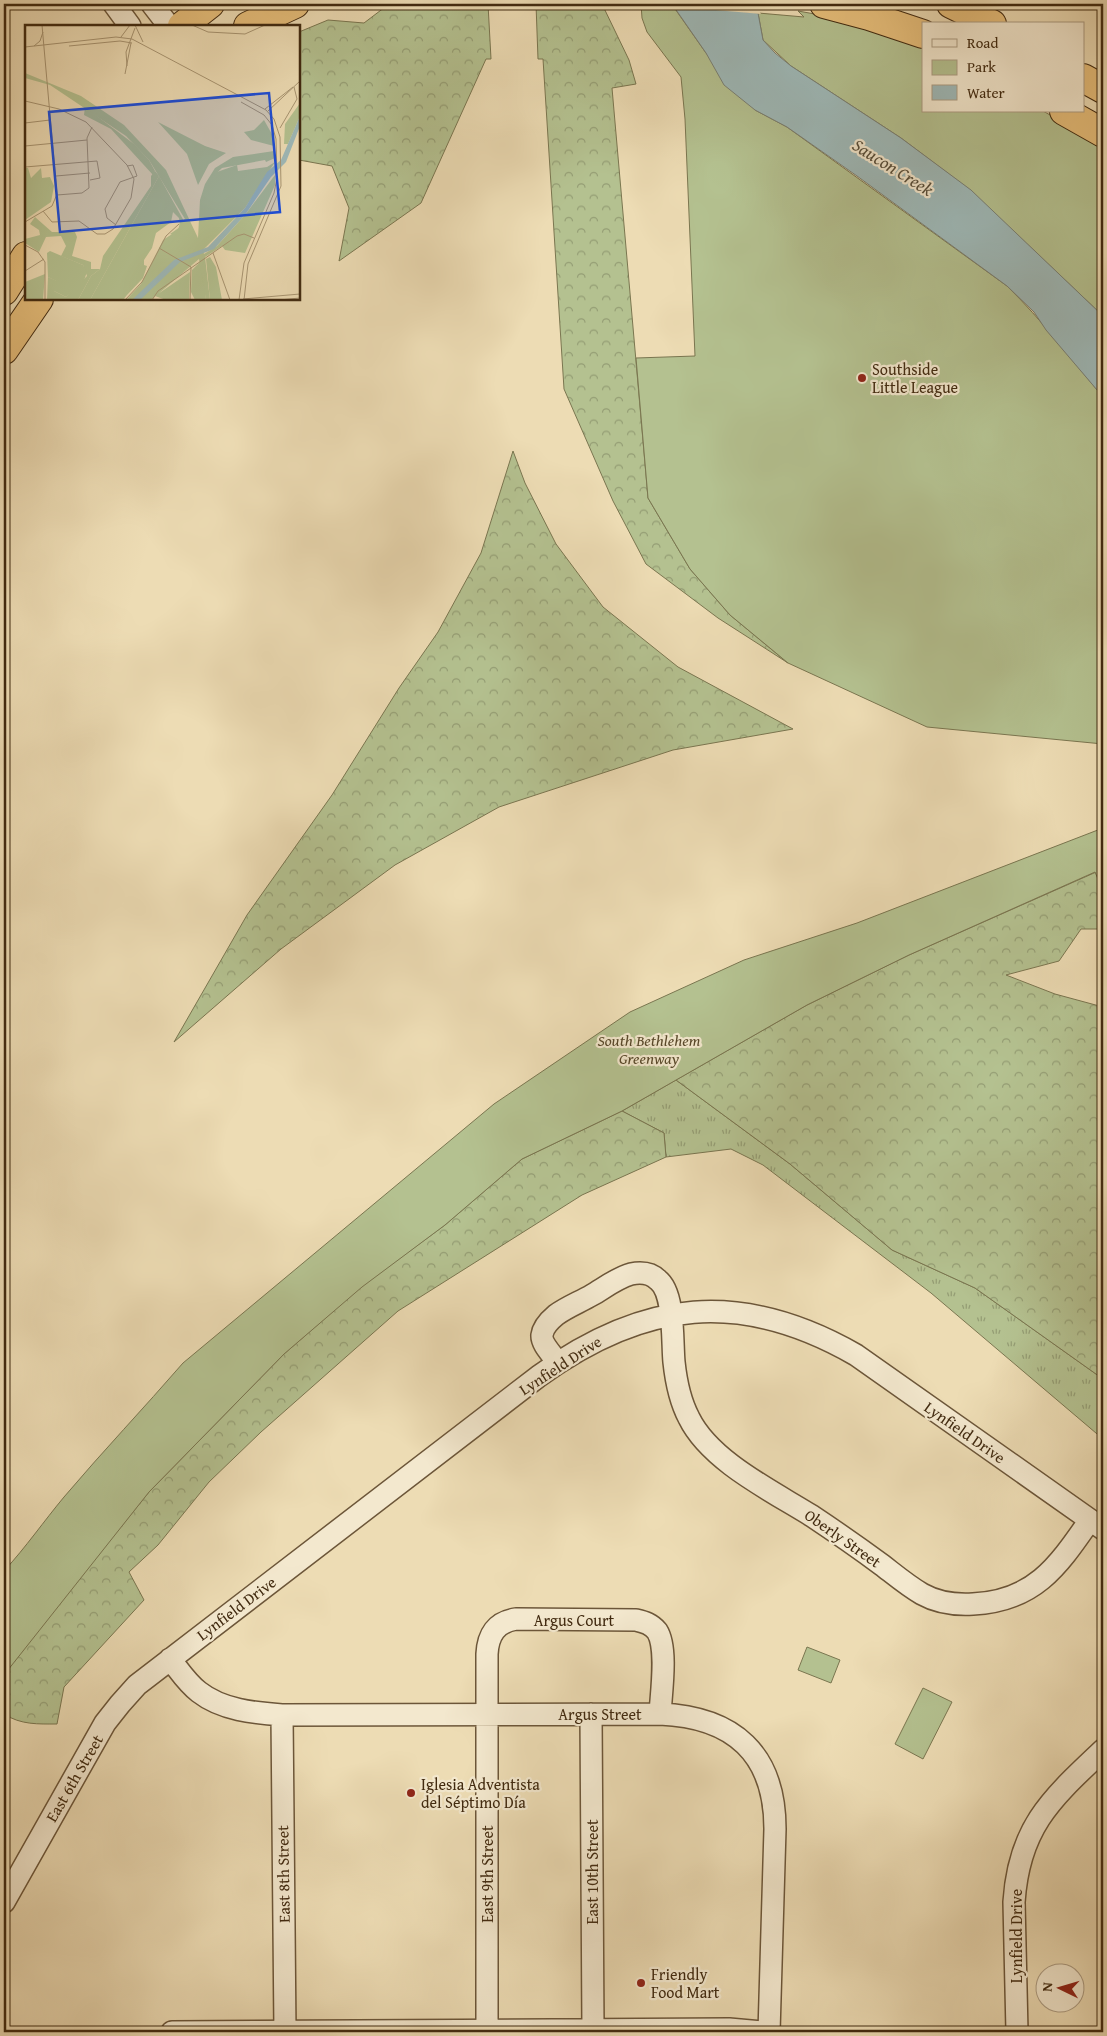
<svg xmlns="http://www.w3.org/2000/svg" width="1107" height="2036" font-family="'Gentium Book Plus',serif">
  <defs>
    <pattern id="grass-tufts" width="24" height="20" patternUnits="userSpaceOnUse" patternTransform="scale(1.25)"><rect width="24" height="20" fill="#b4c190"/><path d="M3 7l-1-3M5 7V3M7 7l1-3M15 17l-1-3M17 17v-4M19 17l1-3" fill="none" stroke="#949d74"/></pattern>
    <pattern id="forest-crowns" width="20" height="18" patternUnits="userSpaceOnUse" patternTransform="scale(1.25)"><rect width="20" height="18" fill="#b4c190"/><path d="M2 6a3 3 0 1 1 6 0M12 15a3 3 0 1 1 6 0" fill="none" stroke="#949d74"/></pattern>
  </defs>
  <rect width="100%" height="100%" fill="#eddcb4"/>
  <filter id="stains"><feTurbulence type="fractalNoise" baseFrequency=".004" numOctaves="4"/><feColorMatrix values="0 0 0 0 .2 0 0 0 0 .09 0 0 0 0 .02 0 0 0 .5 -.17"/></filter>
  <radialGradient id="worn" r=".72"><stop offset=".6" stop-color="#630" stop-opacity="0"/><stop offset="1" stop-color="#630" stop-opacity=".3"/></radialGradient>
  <path fill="url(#grass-tufts)" stroke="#7a7650" d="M676,1080L790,1164L892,1250L975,1288L1103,1379V1439L931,1293L763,1165L731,1149L666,1157L664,1133L622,1111Z"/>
  <path fill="url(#forest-crowns)" stroke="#7a7650" d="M389,4H488L491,59H486L421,203L339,261L349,208L332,166L299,160V32L328,20L364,23Z
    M536,4H602L629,60L636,84L612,88L648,498L690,569L730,615L788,663L718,618L646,564L613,501L564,389L543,59H538Z
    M513,451L525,483L556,544L603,607L678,667L793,729L673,750L499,807L395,865L281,949L174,1042L247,915L332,795L399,688L438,632L481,553Z
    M1103,869V929H1081L1059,961L1006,975L1055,994L1103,1007V1379L975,1288L892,1250L790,1164L676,1080L807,1005L909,955Z
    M622,1111L664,1133L666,1157L582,1195L398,1311L261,1432L209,1482L158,1545L129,1572L144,1600L64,1687L57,1724C38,1724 21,1725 4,1714V1675L16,1657L149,1492L284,1354L362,1286L445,1225L522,1159Z"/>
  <path fill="#b4c190" stroke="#7a7650" d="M641,4L673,6L706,53L755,110L787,127L1007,286C1042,320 1072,360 1103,397V744L927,727L788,663L730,615L690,569L648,498L636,358L695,356L685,119L681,77L647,32L642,18Z
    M798,11C841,18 884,31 923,48V111H1043L1103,145V316L970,190L901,138L791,66L763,40L758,13L804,17Z
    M1103,828V891L1095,872L909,955L807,1005L622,1111L522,1159L445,1225L362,1287L284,1354L149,1492L4,1675V1571C26,1547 44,1521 64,1497C103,1451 144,1408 183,1363L494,1104L630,1012L744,960L857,923Z
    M807,1647L840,1660L831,1683L798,1670Z
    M923,1688L952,1702L923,1759L895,1744Z"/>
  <path fill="#9eb9b8" stroke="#798075" d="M672,4L758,13L763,40L775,53L791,66L901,138L971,190L1103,316V397L1046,330L1034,312L1007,286L857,176L787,127L755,110L724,85L706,53Z"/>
  <path fill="#eddcb4" d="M669,4H743L747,10L759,11L761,14L670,6Z"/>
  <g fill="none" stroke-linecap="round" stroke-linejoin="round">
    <defs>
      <path id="minor" d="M114,4L130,26
        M152,4L169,26
        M558,1363C553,1355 541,1344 542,1335C543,1327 550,1320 556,1315C567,1307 580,1302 592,1295C604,1288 617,1278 631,1274C641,1272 651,1273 658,1280C675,1293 672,1342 674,1362C676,1381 680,1401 689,1418C710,1461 772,1491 812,1516C836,1532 859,1548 882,1565C895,1575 908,1586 922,1594C938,1603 956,1605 973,1604C1035,1601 1058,1566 1090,1520
        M170,1659C179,1670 187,1683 199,1692C222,1710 254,1713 282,1715L660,1714C734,1717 775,1754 775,1829L769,2032
        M591,1714L593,2030
        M282,1715L285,2032
        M4,1902L105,1723L120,1704L137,1685L539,1376C644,1300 741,1289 856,1355L1103,1529
        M172,2032L729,2029L762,2032
        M487,2032V1654C488,1635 496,1622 516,1619L636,1620C645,1622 651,1624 657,1631C668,1648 661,1694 660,1714
        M1017,2032L1014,1902C1019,1827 1051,1799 1103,1750"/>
      <path id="highway" d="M824,4L869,16L923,34
        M951,4L992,24
        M182,26L210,4
        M248,26L295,4
        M1083,78L1103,89
        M1064,111L1103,133
        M4,291L26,256
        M4,350L39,299"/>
    </defs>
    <use href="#minor" stroke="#6c5639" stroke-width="24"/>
    <use href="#highway" stroke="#412a10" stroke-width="30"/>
    <use href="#minor" stroke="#f3e8ce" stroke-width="21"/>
    <use href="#highway" stroke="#e6be7a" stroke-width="28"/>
  </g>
  <g fill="#8f2418" stroke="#f3e8ce" stroke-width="2">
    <circle cx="862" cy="378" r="5"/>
    <circle cx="411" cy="1793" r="5"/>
    <circle cx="641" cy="1983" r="5"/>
  </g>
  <g text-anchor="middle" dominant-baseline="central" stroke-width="4.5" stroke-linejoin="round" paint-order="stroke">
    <g font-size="16" fill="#412a10" stroke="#f3e8ce" text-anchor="start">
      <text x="872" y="369">Southside<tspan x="872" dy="18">Little League</tspan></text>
      <text x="421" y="1784">Iglesia Adventista<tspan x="421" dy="18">del Séptimo Día</tspan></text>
      <text x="651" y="1974">Friendly<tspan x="651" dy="18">Food Mart</tspan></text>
    </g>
    <g font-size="16" font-style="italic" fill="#58482a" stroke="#f3e8ce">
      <text x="649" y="1040">South Bethlehem<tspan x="649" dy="18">Greenway</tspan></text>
    </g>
    <g font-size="16" fill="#412a10" stroke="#f3e8ce">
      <text transform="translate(560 1365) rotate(-33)">Lynfield Drive</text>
      <text transform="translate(965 1432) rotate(35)">Lynfield Drive</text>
      <text transform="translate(843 1538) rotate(35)">Oberly Street</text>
      <text transform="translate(236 1608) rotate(-37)">Lynfield Drive</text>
      <text x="574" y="1620">Argus Court</text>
      <text x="600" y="1714">Argus Street</text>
      <text transform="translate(74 1778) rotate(-60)">East 6th Street</text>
      <text transform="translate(592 1872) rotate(-90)">East 10th Street</text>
      <text transform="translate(283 1874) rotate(-91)">East 8th Street</text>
      <text transform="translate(487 1874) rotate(-90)">East 9th Street</text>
      <text transform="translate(1016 1936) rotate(-90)">Lynfield Drive</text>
    </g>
    <g font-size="18" font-style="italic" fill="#584e3a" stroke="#f3e8ce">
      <text transform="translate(893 167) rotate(32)">Saucon Creek</text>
    </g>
  </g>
  <g transform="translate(25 25)">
    <rect width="275" height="275" fill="#eddcb4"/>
    <path d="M130,146L134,151L65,275H53L66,251L75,244L78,231L126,161V151Z" fill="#b4c190"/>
    <path d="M275,78V91L263,119H259L260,99ZM60,82L109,119L124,135L130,146L128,150L86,104L59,90ZM239,95L248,111L249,121L226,115L219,107L229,105ZM133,97L180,121L201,128L184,139L173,160L162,129ZM249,126L250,133L241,137L240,135L197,143L180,159L190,143L208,132ZM0,143H3L6,153L16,143L17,153L25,152L29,161L26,177L0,195ZM134,151L170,216L145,209L155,202L154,193L148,187L146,197L131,208L127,223L119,235V240L122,241L118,253L102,270L98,275H65ZM10,192L27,207H50L52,212L47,231L66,237V244H75L66,251L53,275H22L23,252L32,256L29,266L41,272L62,251L58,240L36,231L41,221L36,211L21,212L14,227L0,218V214L15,210L14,205L5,199ZM185,232L191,242L197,275H185L181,234ZM175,237L179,252L181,275H170L166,267L167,245ZM20,249L18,275H0V257Z" fill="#b4c190"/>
    <path d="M25,226L58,240L62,247L58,258L41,272L29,266L27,259L31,256L23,252L22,228Z" fill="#b4c190"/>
    <path d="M0,48L56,71L99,100L141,145L173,213L175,175L180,159L189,148L212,140L213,146L242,142L250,137L220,183L178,225L179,229L192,221L220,190L250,150V160L220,228L200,225L197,221L180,232L185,275H181L174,234L126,275H101L116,259L138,215L153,205L155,198L160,194L124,135L101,111L25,60L0,53ZM165,247L164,275H141L130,271Z" fill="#b4c190"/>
    <path d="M275,91V101L261,137L246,152L220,190L189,224L155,237L115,275H107L149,235L183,222L220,183L242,147L256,135Z" fill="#9eb9b8"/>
    <path fill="none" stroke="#a89572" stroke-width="1" d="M110,0L118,17M167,0L183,7L220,9L240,0M96,12L105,0M9,21L15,16L18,7M44,21L95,16L107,18M0,22L91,12L107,14L241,85L249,94L255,112L256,161L223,239L219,275M102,41L101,27L110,3M100,49L106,18M0,76L34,84L61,97L102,140L109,154L106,173L88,204L80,209H72L54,196L27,197L18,186M240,84L268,62M243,86L275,56M0,98L25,95M255,103L272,74L269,62M0,121L62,115M0,142L72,136L75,153L65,155M31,151L65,148M32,170L57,168L64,163L62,113L67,102M0,197L27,181L32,169L17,0M91,200L82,193L80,184L95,157L112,151L108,140L102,141M0,220L13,227L20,237V275M134,223L166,242L165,275M188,228L205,275M0,246L19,234M218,274L275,269M100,275L117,257L141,211L154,199M127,275L133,266L212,211L219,209L229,213M214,275L219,238L249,168L252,153L251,114L247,100L239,90L216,77M254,275L275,273"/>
    <path fill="#1d4ed8" fill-opacity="0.15" stroke="#1d4ed8" stroke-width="2.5" d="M244,68L255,187L35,207L24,87Z"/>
    <rect width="275" height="275" fill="none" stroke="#412a10" stroke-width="2.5"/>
  </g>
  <rect width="1107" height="2036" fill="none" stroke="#eddcb4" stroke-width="20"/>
  <rect x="5" y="5" width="1097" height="2026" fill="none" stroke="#412a10" stroke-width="2.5"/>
  <rect x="10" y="10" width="1087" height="2016" fill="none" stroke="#412a10"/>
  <rect x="922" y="22" width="162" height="90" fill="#f3e8ce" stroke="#ac9c82"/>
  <rect x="932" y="39" width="25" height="8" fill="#f3e8ce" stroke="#ac9c82"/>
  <text x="967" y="48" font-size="15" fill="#412a10">Road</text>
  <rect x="932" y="60" width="25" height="15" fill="#b4c190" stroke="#ac9c82"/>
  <text x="967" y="72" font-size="15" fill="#412a10">Park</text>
  <rect x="932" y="85" width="25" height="15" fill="#9eb9b8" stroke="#ac9c82"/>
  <text x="967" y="98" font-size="15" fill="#412a10">Water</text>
  <g transform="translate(1060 1988) rotate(275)"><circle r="24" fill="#f3e8ce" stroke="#ac9c82"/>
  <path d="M0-4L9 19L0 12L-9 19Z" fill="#8f2418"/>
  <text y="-8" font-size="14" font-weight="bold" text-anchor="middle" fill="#412a10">N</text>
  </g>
  <rect width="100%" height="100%" filter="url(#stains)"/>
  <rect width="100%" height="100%" fill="url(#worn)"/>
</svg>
